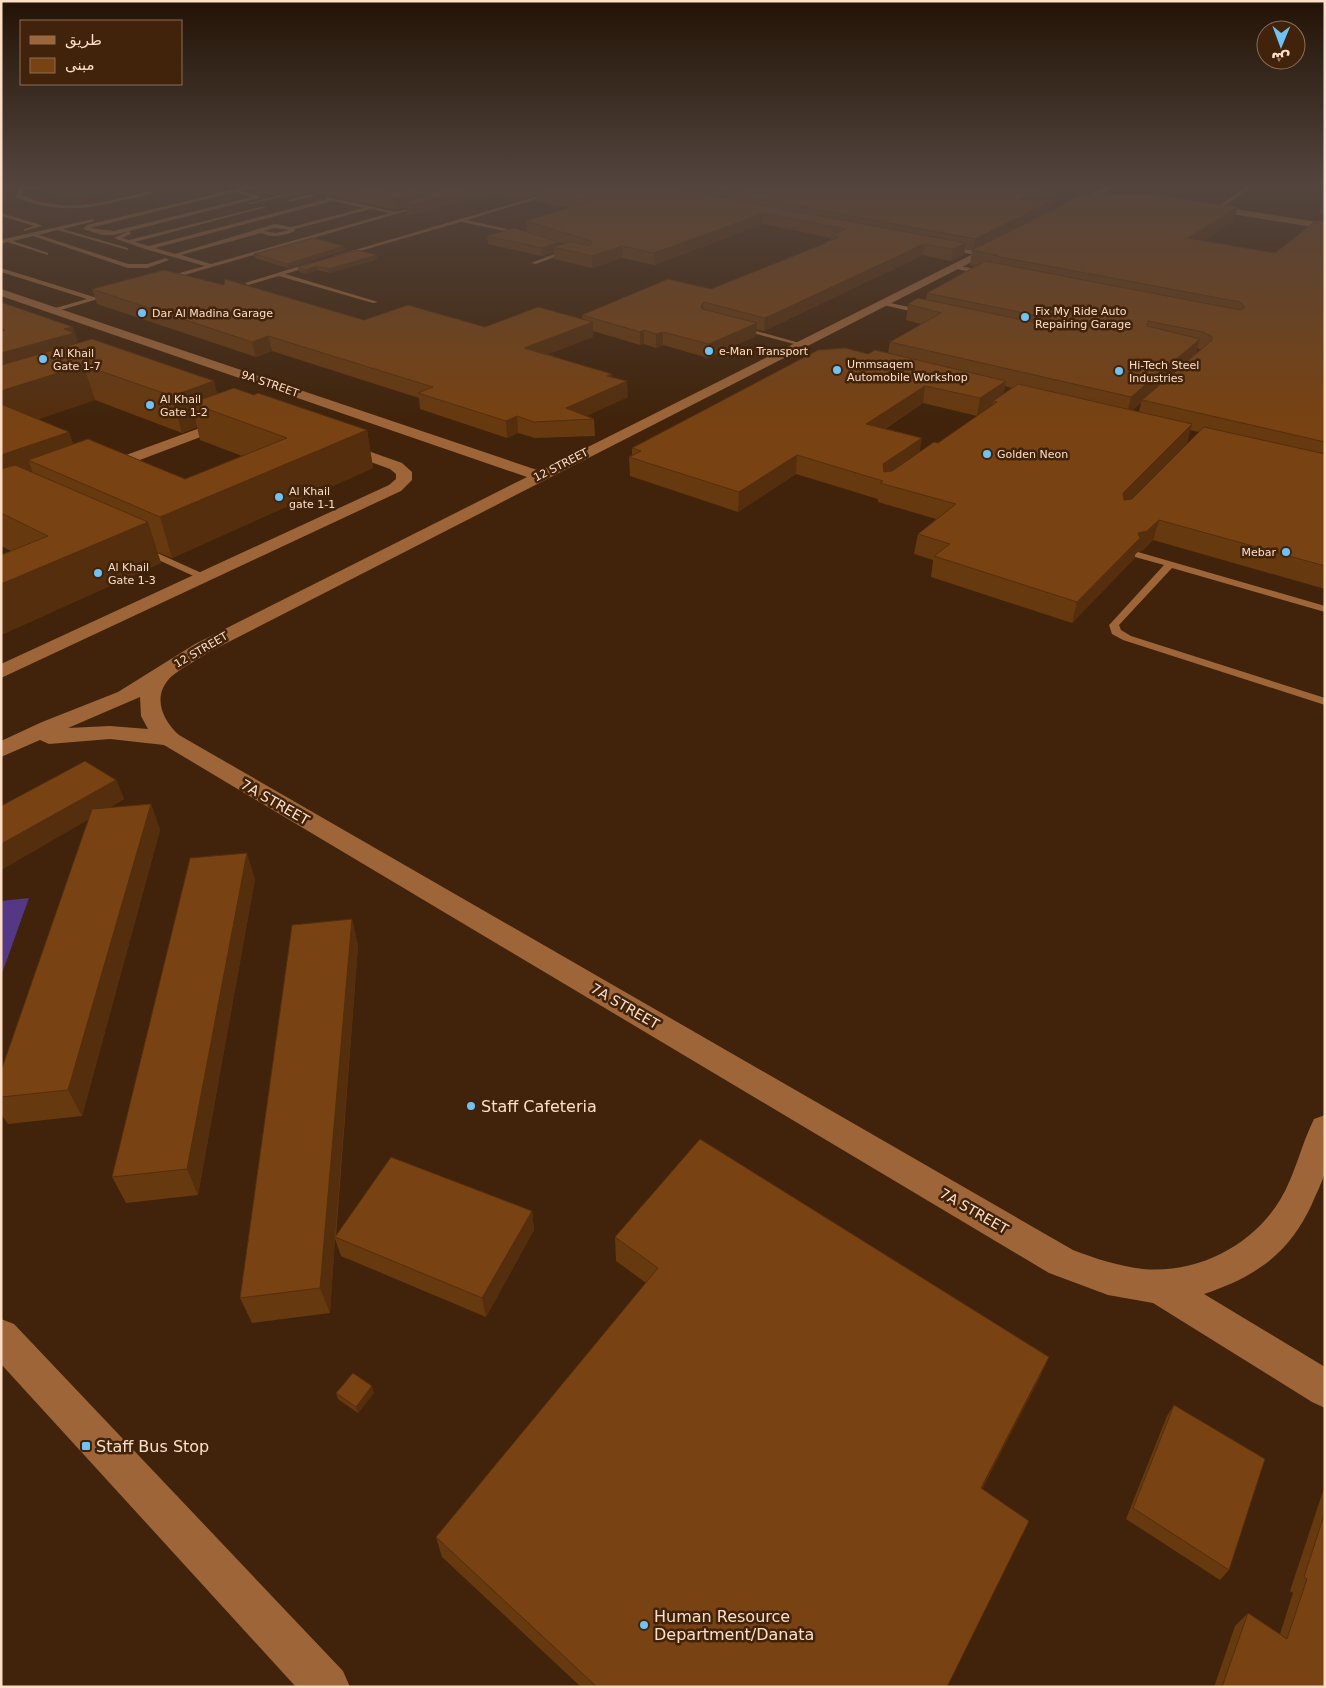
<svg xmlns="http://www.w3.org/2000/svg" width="1326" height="1688" font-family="'DejaVu Sans',Cairo,sans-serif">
  <rect width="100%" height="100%" fill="#40230a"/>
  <path fill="#543885" d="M29,898L1,976V901Z"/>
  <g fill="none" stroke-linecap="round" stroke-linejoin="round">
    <path fill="#9d6538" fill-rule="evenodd" d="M39,184L22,191L21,195C66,215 105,202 151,191L153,192C145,196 133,198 123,200C86,210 52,213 16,197L18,189L29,185L1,187V185Z
      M257,184H265L240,191L259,196V198L114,235H102L83,229L87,225ZM235,192L252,197L114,231L90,228Z
      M1251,184H1256L1218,210L1214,209Z
      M300,191L298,193L250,204L248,203Z
      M549,193L553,194L467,220L524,233V235L461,222L339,257L334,256Z
      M312,194L314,196L288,202L286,201Z
      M327,197L396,212L422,205L424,206L167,280L165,277L205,266L145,249L114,238L129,231L131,234L122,238L129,240L264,206L266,207L135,242L149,246L327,199L325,198ZM333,201L364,208L291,227L275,224L175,254L155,248ZM371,209L390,213L211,264L181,255L261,233C272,238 284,236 295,231V229ZM275,228L289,230L276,233L264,231Z
      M1,213L41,225L42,226L24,231V229L34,226L1,216Z
      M93,219L95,221L63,229L128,248V250L57,230L39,235L128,264H147L166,258L169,260L147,268H128L33,236L13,241L48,253V255L7,242L1,244V240L4,239Z
      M948,246L980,252L983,254L980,256L946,249Z
      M568,249L573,250L536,264L531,263Z
      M313,262L315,265L285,274L378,302L373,303L279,276L248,285L245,283Z
      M954,265L986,271L989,273L986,275L952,268Z
      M1,268L94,297L112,292L115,294L54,312L52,309L87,299L1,272Z
      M881,301L923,310L926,312L923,314L879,304Z
      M738,327H742L803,344L798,345L738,329Z
      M144,547L206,575L208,577L206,579H200L141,552V548Z
      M1138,552L1325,606V612L1172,568L1119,625L1121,630L1131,636L1325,698V705L1123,640L1112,634L1109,625L1111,623L1164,565L1135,557L1133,555Z"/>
    <path fill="#9d6538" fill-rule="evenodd" d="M1109,184H1121L1069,212L1061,210Z
      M1203,204L1325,223V229L1200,209L1198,207Z
      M1001,240L1006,243L1005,245L209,652C197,660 183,667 172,676C151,695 162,720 179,735L1073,1250C1096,1259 1119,1266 1143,1269C1197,1274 1252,1246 1280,1200C1295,1175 1301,1145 1314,1119L1325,1115C1325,1133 1326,1155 1325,1172C1322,1183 1316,1194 1312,1204C1289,1254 1255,1277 1204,1294L1325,1367V1408L1312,1402L1153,1303L1108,1295L1049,1273L164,745L110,739L49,744L40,740L1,757V741L42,722L118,692L195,644L527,477L1,296V289L540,471ZM140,697L141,716L148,729L110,726L68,728Z
      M230,417L235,418L237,421L235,424L108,472H96L94,469L96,466Z
      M340,441L402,463L412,472V480L401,491L1,678V664L389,485L396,479V474L390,469L335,449L332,446L335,443Z
      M1,1319L14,1324L343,1671L350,1687H296L1,1364Z"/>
  </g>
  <path fill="#67390f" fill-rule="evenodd" d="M31,184H137L71,199L32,189Z
    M232,184H256L238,187L232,185Z
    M275,184H529L531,185V184H1075L1043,199H1056L1054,209L1238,207L1234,220L1203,241L1275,253L1325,221V589L1153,540L1142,551L1136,552L1134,559L1072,623L931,577L933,560L914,554L918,534L936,519L878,502V499L796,474L738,512L630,476L629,457L632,455V448L868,354L888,353L890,342L921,324L906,320L908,304L926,300L927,293L977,266L970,265L972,250L965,249L964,255L951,261L923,255L764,331L756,329V336L708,358L663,345L656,348L644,344L640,345L593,331V337L548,354L612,377L628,397L586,416L594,419L595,436L535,438L518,433L507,438L420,409L419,398L272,351L256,357L97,304L92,289L364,320L485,327L582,319V315L711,289L824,244V243L830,240L831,238L763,224L654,265L622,258L592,268L554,259V252L542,256L488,244L487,236L527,232L526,221L569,208L536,201V191L537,190H533V196L523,199L495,193L413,215L406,214V207L396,210L312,192L287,199L283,198L282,192L272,195L252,190L251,186L281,188L284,187ZM559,242L561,243L565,244L559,246ZM1197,348L1201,350L1196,354ZM1005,386L1012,388L1003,394ZM923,403L977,416L938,443L920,452L885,429ZM1141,403L1139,412L1132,410ZM1190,430L1199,432L1131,500L1187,443Z
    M1325,199V215L1319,214L1323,200Z
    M344,246L345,250L288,268L255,258L254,254Z
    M378,259L329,273L318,270L306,274L299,272L298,267Z
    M1,302L78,343L217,393L254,395L367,430L373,468L172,558L157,552L161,563L1,635V555L11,551L1,546ZM95,400L182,433L197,427L200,440L242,456L185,479L73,444L69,432L38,419Z
    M116,780L124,799L109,808L151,804L160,830L82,1116L8,1124L1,1114V1071L89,819L1,870V806Z
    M255,879L198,1195L126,1203L112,1177Z
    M352,919L358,946L336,1236L532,1211L534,1230L486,1317L341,1256L335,1239L330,1313L252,1323L240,1298Z
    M615,1237L1049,1357L1039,1379L982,1489L947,1687H581L442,1557L436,1537L646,1283L616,1261Z
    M336,1393H374L358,1413L338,1399Z
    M1174,1405L1229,1570L1220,1580L1126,1519L1167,1416Z
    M1325,1485V1687H1214L1235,1626L1248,1613L1280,1634L1293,1593L1290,1591Z"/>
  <path fill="#542e0d" d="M91,184H137L71,199L68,189Z
    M238,184H256L238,187Z
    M301,184H310L312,192L287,199L285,188Z
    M408,184H494L495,193L413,215L412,205L405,203L406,207L396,210L394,199H393L385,190Z
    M544,184H575L545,192Z
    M656,184H669V187L656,190Z
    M743,184H773L734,194L733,197L720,202V191Z
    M1055,184H1075L1017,211L1019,200Z
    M532,186L533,196L523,199V188Z
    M282,189V192L272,195L271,191Z
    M1056,199L1054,209L973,250L975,239Z
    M1238,207L1234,220L1184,253L1188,238Z
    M764,213L763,224L654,265V253Z
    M1,223H3L6,233L1,234Z
    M559,242V249L553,247L554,252L542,256V248Z
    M966,243L964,255L951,261L953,249Z
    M924,244L923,255L764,331L765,318Z
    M344,246L345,250L288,268L287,264Z
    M622,246V258L592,268V256Z
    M377,255L378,259L329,273L328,269Z
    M317,266L318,270L306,274L305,270Z
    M704,302L703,315L701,306Z
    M593,322V337L526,363L524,348Z
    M757,323L756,336L708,358L709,344Z
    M73,327L84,360L82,361L95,400L1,432V353L64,329Z
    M644,330V344L640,345V332Z
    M663,332V345L656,348V334Z
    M268,336L272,351L256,357L252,342Z
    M1200,339L1195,356L1142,400L1141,403L1127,415L1131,397Z
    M612,374V388L627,381L628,397L578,420L566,408L607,376Z
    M214,381L223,414L191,403L197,427L182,433L172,396Z
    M1006,381L1003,398L993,401L992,406L977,416L980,398Z
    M925,386L923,403L864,442L866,424Z
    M517,416L518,433L507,438L506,421Z
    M1192,424L1187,443L1118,513L1123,493Z
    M367,430L373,468L172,558L160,517Z
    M69,432L82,470L28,460L38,486L1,475V455Z
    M922,438L919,457L883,482V464Z
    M797,455L796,474L738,512L739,492Z
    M1159,520L1153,540L1142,551L1136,552L1134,559L1072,623L1077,602L1138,533Z
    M148,522L161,563L1,635V584Z
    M116,780L124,799L1,870V844Z
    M151,804L160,830L82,1116L68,1090Z
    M247,853L255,879L198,1195L187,1169Z
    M352,919L358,946L335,1237V1239L330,1313L320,1288Z
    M532,1211L534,1230L486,1317L482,1298Z
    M1049,1357L1039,1379L972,1509L981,1488Z
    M372,1386L374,1393L358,1413L356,1407Z"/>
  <path fill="#784212" stroke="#542e0d" d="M48,184H91L68,189Z
    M260,184H265L281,188L282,189L271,191L251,186Z
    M296,184H301L285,188L281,187Z
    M320,184H341L371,191L375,189L374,187L362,184H408L385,190L389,195L429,184H444L394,199Z
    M461,184H488L412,205L405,203Z
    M501,184H529L532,186L523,188Z
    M559,184H647L966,243L953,249L924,244L765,318L704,302L701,306L702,309L757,323L709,344L663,332L656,334L644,330L640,332L582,315L668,279L711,289L826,243H824L839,237L831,236L846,229L764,213L654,253L622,246L592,256L553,247L571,242L590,246L592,244L591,241L526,221L591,201L536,191Z
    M680,184H743L720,191Z
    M762,184H1055L1019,200L1056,199L975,239L734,194Z
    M1142,193L1238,207L1188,238L1275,253L1317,220L1325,221V442L1142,400L1212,340V337L1203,332L1148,321L1147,326L1200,339L1131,397L890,342L941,313L908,304L918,298L1047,325L1051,323L1052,321L1048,318L927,293L985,261L1240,310L1245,307L1240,302L995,256L997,255L972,250L1082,195Z
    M514,228L559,242L542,248L487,236Z
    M313,238L344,246L287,264L254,254Z
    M357,250L377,255L328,269L317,266L305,270L298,267Z
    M164,270L224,285L225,279L364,320L408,305L485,327L538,307L593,322L524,348L612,374L607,376L627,381L566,408L594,419L534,422L517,416L506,421L418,393L433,387L268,336L252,342L92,289Z
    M1,302L73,327L64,329L74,333L1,353V331L5,330L1,328Z
    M92,339L214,381L172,396L83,365L1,391V365Z
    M845,348L868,354L875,350L1006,381L980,398L925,386L866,424L922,438L883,464L884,472L892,471L934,442L938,443L997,402L993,401L1018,384L1192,424L1123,493L1124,500L1132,499L1204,427L1325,454V566L1159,520L1147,531L1138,533L1140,538L1077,602L934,556L950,544L918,534L956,504L880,483L883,481L797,455L739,492L629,457L641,451L632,448L818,350Z
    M234,388L254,395L258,393L367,430L160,517L28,460L88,439L185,479L287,438L191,403Z
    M1,404L69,432L1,455Z
    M15,465L148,522L1,584V555L48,536L1,513V469Z
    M85,761L116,780L1,844V806Z
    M151,804L68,1090L1,1097V1071L92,809Z
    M247,853L187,1169L112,1177L190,858Z
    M352,919L320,1288L240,1298L292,925Z
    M700,1139L1049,1357L981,1488L1029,1521L947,1687H597L436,1537L658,1268L615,1237Z
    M391,1157L532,1211L482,1298L335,1237Z
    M353,1373L372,1386L356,1407L336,1393Z
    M1174,1405L1265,1459L1229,1570L1133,1508Z
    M1325,1512V1687H1222L1248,1613L1287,1639L1307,1579L1304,1577Z"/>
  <linearGradient id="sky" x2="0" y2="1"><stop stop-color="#231306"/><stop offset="0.44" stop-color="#53453e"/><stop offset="1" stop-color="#53453e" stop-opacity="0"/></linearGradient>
  <rect width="1326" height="420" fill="url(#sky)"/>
  <g fill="#70c2f4" stroke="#40230a" stroke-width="2">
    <circle cx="142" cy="313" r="5"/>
    <circle cx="1025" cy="317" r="5"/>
    <circle cx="709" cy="351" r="5"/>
    <circle cx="43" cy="359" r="5"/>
    <circle cx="837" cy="370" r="5"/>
    <circle cx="1119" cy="371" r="5"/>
    <circle cx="150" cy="405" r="5"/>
    <circle cx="987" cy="454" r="5"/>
    <circle cx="279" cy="497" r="5"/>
    <circle cx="1286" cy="552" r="5"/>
    <circle cx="98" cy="573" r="5"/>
    <circle cx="471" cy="1106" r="5"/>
    <rect x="81" y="1441" width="10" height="10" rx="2.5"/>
    <circle cx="644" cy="1625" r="5"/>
  </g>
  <g text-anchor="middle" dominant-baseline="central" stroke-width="5" stroke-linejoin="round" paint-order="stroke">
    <g font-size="11" fill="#fedec7" stroke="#40230a" text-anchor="start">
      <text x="1035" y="311">Fix My Ride Auto<tspan x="1035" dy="13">Repairing Garage</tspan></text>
      <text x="152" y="313">Dar Al Madina Garage</text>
      <text x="719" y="351">e-Man Transport</text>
      <text x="53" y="353">Al Khail<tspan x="53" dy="13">Gate 1-7</tspan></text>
      <text x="847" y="364">Ummsaqem<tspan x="847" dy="13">Automobile Workshop</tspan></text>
      <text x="1129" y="365">Hi-Tech Steel<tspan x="1129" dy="13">Industries</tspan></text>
      <text x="160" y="399">Al Khail<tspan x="160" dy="13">Gate 1-2</tspan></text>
      <text x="997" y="454">Golden Neon</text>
      <text x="289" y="491">Al Khail<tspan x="289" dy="13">gate 1-1</tspan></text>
      <text x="1276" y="552" text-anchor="end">Mebar</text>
      <text x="108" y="567">Al Khail<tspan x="108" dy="13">Gate 1-3</tspan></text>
    </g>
    <g font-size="11" fill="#fedec7" stroke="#40230a">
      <text transform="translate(270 384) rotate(19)">9A STREET</text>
      <text transform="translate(561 465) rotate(-27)">12 STREET</text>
      <text transform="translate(201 650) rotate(-30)">12 STREET</text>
    </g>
    <g font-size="14" fill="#fedec7" stroke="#40230a">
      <text transform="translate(275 802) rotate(30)">7A STREET</text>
      <text transform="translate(625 1006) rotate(30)">7A STREET</text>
      <text transform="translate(974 1211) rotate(30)">7A STREET</text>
    </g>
    <g font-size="16" fill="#fedec7" stroke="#40230a" text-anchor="start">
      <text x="481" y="1106">Staff Cafeteria</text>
      <text x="96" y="1446">Staff Bus Stop</text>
      <text x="654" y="1616">Human Resource<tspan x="654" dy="18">Department/Danata</tspan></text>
    </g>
  </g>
  <rect width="1326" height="1688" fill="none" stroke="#fedec7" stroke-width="5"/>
  <rect x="20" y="20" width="162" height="65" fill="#40230a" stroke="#8c6e56"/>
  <rect x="30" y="36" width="25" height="8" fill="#9d6538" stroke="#8c6e56"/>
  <text x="65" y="45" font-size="15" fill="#fedec7">طريق</text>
  <rect x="30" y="58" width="25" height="15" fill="#784212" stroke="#8c6e56"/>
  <text x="65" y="70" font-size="15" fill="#fedec7">مبنى</text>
  <g transform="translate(1281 45) rotate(181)"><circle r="24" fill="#40230a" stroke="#8c6e56"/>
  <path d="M0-4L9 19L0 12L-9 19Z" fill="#70c2f4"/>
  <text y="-8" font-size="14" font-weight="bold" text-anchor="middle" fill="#fedec7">ش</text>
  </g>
</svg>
